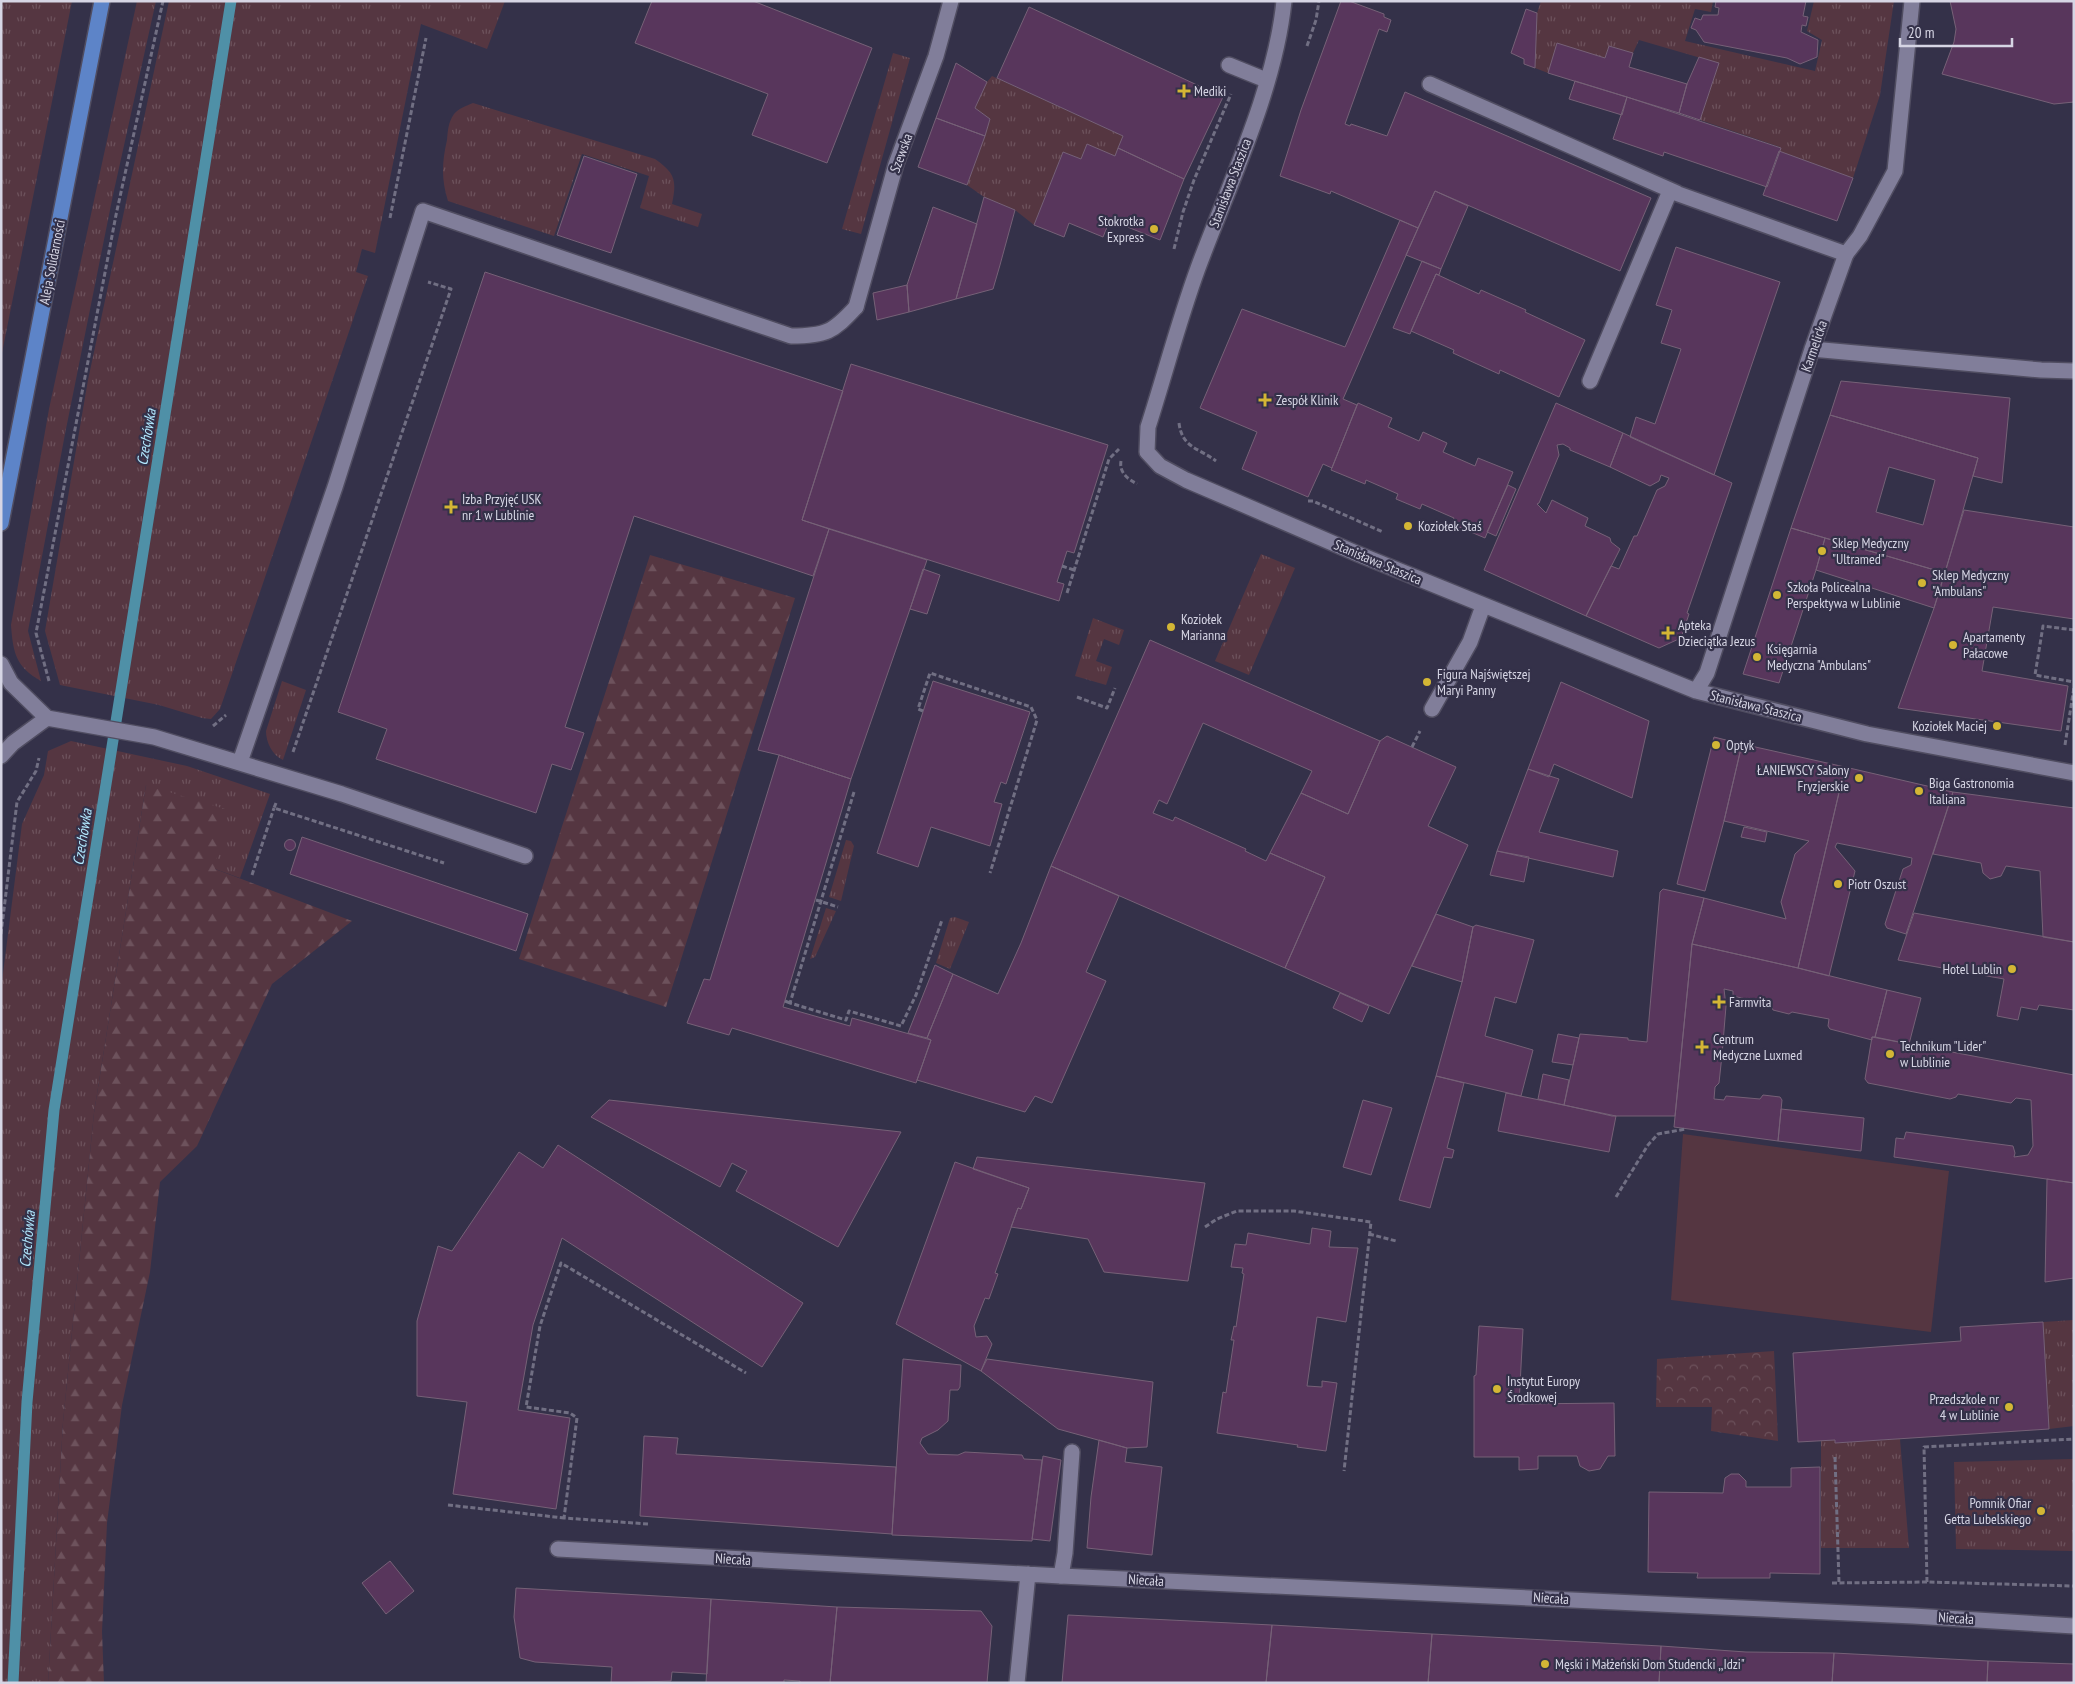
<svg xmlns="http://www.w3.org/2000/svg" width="2075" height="1684" font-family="'PT Sans Narrow',sans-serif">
  <defs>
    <pattern id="grass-tufts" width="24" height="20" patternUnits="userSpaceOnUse" patternTransform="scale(1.25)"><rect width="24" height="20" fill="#553641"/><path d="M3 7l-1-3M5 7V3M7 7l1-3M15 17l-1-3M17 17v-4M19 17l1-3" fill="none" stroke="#6d525c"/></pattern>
    <pattern id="forest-firs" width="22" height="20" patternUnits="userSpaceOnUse" patternTransform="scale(1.25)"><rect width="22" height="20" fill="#553641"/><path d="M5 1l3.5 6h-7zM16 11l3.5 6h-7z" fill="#6d525c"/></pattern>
    <pattern id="park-crowns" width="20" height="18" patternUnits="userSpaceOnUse" patternTransform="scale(1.25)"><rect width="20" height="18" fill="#553641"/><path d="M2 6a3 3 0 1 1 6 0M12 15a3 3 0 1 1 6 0" fill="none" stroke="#6d525c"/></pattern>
  </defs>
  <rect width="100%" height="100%" fill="#343149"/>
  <path fill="url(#grass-tufts)" d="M1,1H72L1,358Z
    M137,1H156L113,195L65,434L28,631L41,681C16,667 13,653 11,625L49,409Z
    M169,1H505L487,49L421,24L375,253L362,249L356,272L368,276L220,709L211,719L202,718L159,705L60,685L45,631L88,380Z
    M1541,1H1713L1711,12L1695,9L1685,41L1815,71L1822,40L1807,31L1814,1H1894L1880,95L1853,178L1779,151L1780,147L1700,120L1718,63L1639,40L1633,53L1609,46L1605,58L1548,73L1535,68L1537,13Z
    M893,53L910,58L861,234L842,229Z
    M992,76L1123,136L1115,156L1087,145L1081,159L1063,152L1034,225L1015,210L984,197L967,185L990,119L975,108L987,82Z
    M473,103L655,159C675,173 677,180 672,204L702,214L698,227L640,208L649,176L582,154L554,236L448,201C441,179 442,162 447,140C448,130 448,123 454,114C459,108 466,106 473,103Z
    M1261,554L1295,568L1249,675L1215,661Z
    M1093,618L1124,630L1119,645L1104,639L1096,661L1112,667L1106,685L1075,676Z
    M282,681L306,690L283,760C272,755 266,742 266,731Z
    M71,741L187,766L270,794L240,878L215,869L146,785L94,1113L63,1422L48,1683H1V989L22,824L44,775L48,751Z
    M846,840L851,841L854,846L841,901L829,897Z
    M826,908L836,911L815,957L810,959Z
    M955,917L969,922L950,969L936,963L950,918Z
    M2074,1320V1426L2049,1429L2043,1322Z
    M1900,1439L1909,1548H1821V1441L1835,1440V1443Z
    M2074,1459V1551L1956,1549L1954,1462Z"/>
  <path fill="url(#forest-firs)" d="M650,555L795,598L666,1007L519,959Z
    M146,785L225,809L215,869L352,921L272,984L197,1146L160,1182L150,1272L122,1405L107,1523L102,1632L104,1683H48L63,1422L94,1113Z"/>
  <path fill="url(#park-crowns)" d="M1774,1351L1778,1441L1711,1431L1712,1407H1656L1657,1359Z"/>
  <path fill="#553641" d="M1683,1134L1949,1171L1931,1332L1671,1300Z"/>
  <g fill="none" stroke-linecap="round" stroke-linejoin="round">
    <path stroke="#4f90a7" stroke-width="11" d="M13,1683L27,1402L54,1110L231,1"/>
  </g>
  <path fill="#58365c" stroke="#766177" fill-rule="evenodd" d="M652,1H753L872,48L827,163L752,135L768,94L635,43Z
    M1341,1H1349L1384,14V17L1391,20L1387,32L1379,29L1345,124L1350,126L1351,124L1387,136L1405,92L1651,198L1620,271L1435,191L1418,228L1331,191L1330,194L1280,176L1301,110Z
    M1716,1H1806L1803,16L1808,17L1806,26L1802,25L1801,32L1818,40L1817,57L1800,64L1787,58L1704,42L1696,30L1691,28L1695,18L1701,20L1703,15H1718L1719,8L1715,7Z
    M1950,1H2074V102L2054,104L1942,74L1954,42L1956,29Z
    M1029,7L1223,97L1184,179L1118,148L1123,136L997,78Z
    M1526,9L1537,13L1535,68L1524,64V59L1511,53Z
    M1557,43L1605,58L1609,46L1633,53L1629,67L1687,84L1679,113L1548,73Z
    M1699,57L1719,63L1700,120L1679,113L1687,84Z
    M956,63L987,82L975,108L990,119L985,136L936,118Z
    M1575,81L1627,97L1622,115L1569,99Z
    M1627,97L1781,148L1767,187L1664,152L1663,156L1613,139Z
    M936,118L985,136L967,185L918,167Z
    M1087,144L1115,156L1118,148L1184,179L1160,240L1110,220L1103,237L1069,223L1064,237L1034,225L1063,152L1081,159Z
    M1779,151L1853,178L1837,221L1763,195Z
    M584,156L637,174L611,253L557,235Z
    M1435,191L1468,206L1441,269L1406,255Z
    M984,197L1015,210L1000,265L993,289L956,299Z
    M933,207L977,224L956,299L909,312L907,285Z
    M1400,220L1418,228L1343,399L1357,405L1332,468L1323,464L1308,497L1242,469L1257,432L1200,408L1242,309L1345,347Z
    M1676,247L1780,282L1714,475L1630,437L1636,417L1655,424L1681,349L1661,343L1672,310L1656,305Z
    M1422,261L1441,269L1439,275L1436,274L1410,334L1393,328Z
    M485,272L843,391L802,520L829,529L813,576L634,516L565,727L584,733L571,770L552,764L536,813L376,759L387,729L338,712Z
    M1436,274L1479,294L1481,290L1526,310L1525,312L1585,340L1559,397L1500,370L1499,374L1453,353L1454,350L1411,331Z
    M907,285L909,312L877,320L873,293Z
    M851,364L1108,445L1074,553L1067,551L1057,582L1064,584L1059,601L802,520Z
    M1841,381L2010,398L2002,483L1973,476L1978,458L1830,415Z
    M1358,403L1392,418L1388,427L1419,441L1423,432L1447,443L1443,452L1475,466L1478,458L1513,472L1485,538L1452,524L1454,518L1422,504L1420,509L1396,499L1398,494L1366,480L1365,484L1331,470Z
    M1556,403L1623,433L1610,467L1570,450V448L1563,444L1557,445L1559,455L1539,503L1537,504L1546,513L1552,500L1588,518L1585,526L1610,538L1611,542L1620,549L1586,616L1484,570Z
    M1830,415L1978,458L1945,573L1791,528ZM1889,467L1935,480L1923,525L1876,512Z
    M1623,433L1732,483L1687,613L1689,614L1681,638L1659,648L1586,616L1611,566L1619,569L1634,536H1637L1657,490L1665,486L1669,478L1661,475L1659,481L1650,486L1610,467Z
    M1508,485L1516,489L1496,536L1487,532Z
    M1964,510L2074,527V619L1993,607L1982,671L2068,686L2061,731L1898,708L1934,608Z
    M1791,528L1825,538L1816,570L1779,683L1743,674Z
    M829,529L927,560L851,779L779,755L758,750Z
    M1825,538L1945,573L1934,608L1816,570Z
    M923,569L940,575L927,614L910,609Z
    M1150,640L1380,741L1348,814L1301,793L1312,771L1203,723L1167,804L1159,800L1153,813L1173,821L1175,817L1246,849L1245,851L1266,861L1270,853L1325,877L1285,968L1051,866Z
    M933,681L1030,712L1006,784L1001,782L994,802L1002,804L990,846L931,827L918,867L877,853Z
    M1561,682L1649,721L1632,798L1554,764L1549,777L1528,769Z
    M1387,736L1456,767L1428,826L1468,845L1389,1014L1285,968L1325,877L1270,853L1301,793L1348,814L1380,741Z
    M1714,737L1742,744L1724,821L1705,891L1677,884Z
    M1742,744L1845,767L1798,968L1692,944L1704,898L1786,919L1781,902L1795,854L1809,841L1724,821Z
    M779,755L851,779L783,1007L850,1026L852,1018L931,1040L916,1083L732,1028L729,1035L687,1023L704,979L710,980Z
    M1845,767L1953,792L1906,934L1887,928L1885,924L1903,869L1911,865L1912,858L1837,843L1835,847L1855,871L1829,976L1798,968Z
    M1528,769L1559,779L1539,832L1618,851L1613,877L1497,851Z
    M1953,792L2074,808V942L2043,937L2040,871L2006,866L2001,876L1990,879L1983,873L1981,863L1933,854Z
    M1744,827L1767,832L1765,842L1741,837Z
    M302,837L528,914L516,951L290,874Z
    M284.5 845a5.5 5.5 0 1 1 11 0a5.5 5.5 0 1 1-11 0Z
    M1497,851L1529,857L1524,882L1490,875Z
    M1051,866L1119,896L1086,972L1106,981L1052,1103L1035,1096L1025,1112L917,1080L931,1040L927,1038L953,974L998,994L1021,943Z
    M1663,889L1704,898L1692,944L1675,1116H1612L1564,1105L1580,1034L1628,1038V1040L1647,1042L1660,892Z
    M1914,913L2074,942V1010L2039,1005L2037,1010L2021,1007L2018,1020L1997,1016L2004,979L1898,960Z
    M1436,914L1473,927L1462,982L1412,966Z
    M1476,925L1534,940L1516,1003L1495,997L1485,1036L1533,1050L1521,1096L1436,1076L1462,982L1473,927Z
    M1692,944L1798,968L1887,990L1875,1037H1872V1040L1830,1029L1828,1026L1829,1019L1792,1012L1789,1014L1773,1010L1771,1005L1733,996V991L1724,989L1726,1006L1722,1055L1719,1083L1715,1087L1714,1099L1724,1100L1726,1096L1760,1099L1763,1095L1780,1097L1782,1100L1778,1141L1674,1127Z
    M935,965L953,974L927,1038L908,1033Z
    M1887,990L1921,998L1909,1044L1875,1037Z
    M1340,993L1369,1006L1362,1022L1333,1008Z
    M1558,1034L1579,1038L1573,1065L1552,1062Z
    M1872,1037L2074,1075V1183L1894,1157L1896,1138L1904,1139L1906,1132L2013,1146L2015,1153L2014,1157L2028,1155L2033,1146L2031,1100L2016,1098L2011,1103L1958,1094L1956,1097L1950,1099L1868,1083L1865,1079Z
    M1543,1074L1569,1080L1564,1105L1538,1099Z
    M1436,1076L1464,1083L1447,1148L1454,1150L1452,1158L1444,1157L1430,1208L1399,1200Z
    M1506,1093L1616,1116L1609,1152L1498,1131Z
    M609,1100L901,1132L838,1247L736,1191L747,1171L732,1163L720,1187L591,1117Z
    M1363,1100L1392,1108L1371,1175L1343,1167Z
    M1781,1109L1864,1118L1861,1151L1778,1141Z
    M558,1145L803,1303L762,1367L562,1238L533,1325L518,1410L570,1418L556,1509L453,1494L467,1402L417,1396V1321L438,1246L452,1251L519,1152L543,1168Z
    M977,1157L1205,1183L1188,1281L1104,1272L1088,1239L1011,1227L1018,1208L1021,1209L1029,1188L973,1169Z
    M955,1162L1029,1188L1021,1209L1018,1208L995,1273L998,1274L989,1299L985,1298L974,1326L976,1337L987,1336L992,1344L981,1371L896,1324Z
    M2047,1179L2074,1183V1278L2045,1282Z
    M1312,1228L1331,1231L1329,1247L1358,1248L1346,1322L1317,1317L1307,1386L1322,1387V1381L1337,1383L1326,1451L1297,1447L1298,1445L1217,1433L1223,1392L1226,1393L1234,1340H1231L1234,1326L1236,1327L1244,1274L1242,1273L1243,1268L1231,1267L1235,1244L1246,1245L1248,1233L1310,1244Z
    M2043,1322L2049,1429L1835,1443V1440L1798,1442L1793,1353L1961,1341L1960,1327Z
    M1479,1326L1523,1329L1519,1404L1614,1403L1615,1456H1608L1600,1469L1589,1471L1580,1466L1577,1456H1538V1469L1519,1470V1457H1474V1376L1476,1375Z
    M903,1359L961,1365L960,1387L958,1390H950L948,1421L938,1430L922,1438L920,1443L928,1454L958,1455L965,1452L1022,1455L1024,1459L1042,1460L1032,1541L892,1535Z
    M987,1359L1153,1382L1147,1447L1127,1448L1058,1429L981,1371Z
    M644,1436L678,1438L676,1454L896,1467L892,1534L640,1516Z
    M1099,1440L1127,1448L1125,1462L1162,1467L1152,1555L1087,1548L1091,1497Z
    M1043,1456L1061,1460L1050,1541L1032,1539Z
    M1820,1467V1574L1770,1573V1578H1697L1698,1573L1648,1572L1649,1492L1723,1493L1725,1478L1731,1474H1739L1746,1481V1487H1791V1468Z
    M390,1561L414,1591L386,1614L362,1583Z
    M516,1588L711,1599L707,1674L672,1672L671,1681L611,1683L612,1667L535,1662L520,1658L514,1617Z
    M711,1599L837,1607L830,1683H800V1681L784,1680V1683H706Z
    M837,1607L981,1611L992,1626L987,1683H830Z
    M1068,1615L1272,1625L1266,1683H1062Z
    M1272,1625L1432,1634L1428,1683H1266Z
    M1432,1634L1661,1646L1659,1683H1428Z
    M1661,1646L1746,1652L1834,1653L1832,1683H1659Z
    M1834,1653L1988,1661L1987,1683H1832Z
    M1988,1661L2074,1664V1683H1987Z"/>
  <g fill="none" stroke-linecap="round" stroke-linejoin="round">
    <defs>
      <path id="service" d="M1229,65L1266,80
        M1430,84L1677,193
        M1590,381L1670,191L1846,254
        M1,664L11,683L47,718L154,737L342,794L525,856
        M1432,709L1470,642L1483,606
        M1,756L13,743L47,718
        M240,762L335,487L423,211L791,336C826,336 833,332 856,307
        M1061,1576L1065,1553L1072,1452"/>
      <path id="pedestrian" d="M1846,254L1860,236L1895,171L1912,1"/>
      <path id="minor" d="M1284,1C1275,90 1229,184 1198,268C1179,320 1165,374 1148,427L1147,452L1160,466L1186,480L1358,554L1696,691L1867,734L2074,773
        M856,307L896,164L936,56L951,1
        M1812,349L2041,370L2074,371
        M1696,691L1707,673L1812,349L1846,254
        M558,1549L1061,1576L1913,1616L2074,1626
        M1017,1683L1028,1574"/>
      <path id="primary" d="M1,523L102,1"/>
    </defs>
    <use href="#service" stroke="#504d61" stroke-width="18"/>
    <use href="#pedestrian" stroke="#504d61" stroke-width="18"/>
    <use href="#minor" stroke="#504d61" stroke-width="18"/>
    <use href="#primary" stroke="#504d61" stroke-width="18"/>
    <path stroke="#716f83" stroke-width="3" stroke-dasharray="5 2.5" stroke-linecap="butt" d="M1307,46L1316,20L1319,1
      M390,218L426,38
      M1174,249L1183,212L1194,180L1231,94
      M1179,423C1182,448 1199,448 1216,461
      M1121,461C1119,473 1128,479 1137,484
      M1308,501H1313L1383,532
      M1062,566L1074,570
      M1067,593L1109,459L1119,449
      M2074,630L2043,626L2035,675L2074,682
      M49,681L36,633L116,215L163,1
      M1077,697L1107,708L1115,688
      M923,711L918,709L930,673L1031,707L1037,720L990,873
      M213,726L226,715
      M2065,745L2074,687
      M1412,747L1420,731
      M293,752L451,289L428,282
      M854,792L790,1003L846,1020L849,1011L901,1026L916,995L942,920
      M276,803L274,808L444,863
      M252,875L274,808
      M816,900L838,907
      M1,934L17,802L36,771L39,758
      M785,1001L790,1003
      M1616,1197L1648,1145L1658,1134L1686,1129
      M1205,1227L1217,1219L1237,1211H1294L1371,1222L1344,1471
      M1369,1234L1396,1241
      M1835,1457L1839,1582
      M448,1505L564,1518
      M648,1524L564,1518L577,1418L570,1413L526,1407L540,1326L561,1263L746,1373
      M1927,1582L1924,1447L2074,1439
      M1832,1583L1927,1582L2074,1586"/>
    <use href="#service" stroke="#817e9a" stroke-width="15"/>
    <use href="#pedestrian" stroke="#817e9a" stroke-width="15"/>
    <use href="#minor" stroke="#817e9a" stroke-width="15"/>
    <use href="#primary" stroke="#5d84c8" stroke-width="15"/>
  </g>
  <g fill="#d3b635" stroke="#343149" stroke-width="2">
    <path d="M1181.5 83.5h5v5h5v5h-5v5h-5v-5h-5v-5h5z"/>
    <circle cx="1154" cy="229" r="5"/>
    <path d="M1262.5 392.5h5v5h5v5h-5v5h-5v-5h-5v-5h5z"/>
    <path d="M448.5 499.5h5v5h5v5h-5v5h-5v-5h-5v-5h5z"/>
    <circle cx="1408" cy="526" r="5"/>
    <circle cx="1822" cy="551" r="5"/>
    <circle cx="1922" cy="583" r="5"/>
    <circle cx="1777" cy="595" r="5"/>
    <circle cx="1171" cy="627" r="5"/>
    <path d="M1665.5 625.5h5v5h5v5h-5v5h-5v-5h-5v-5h5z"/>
    <circle cx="1953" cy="645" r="5"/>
    <circle cx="1757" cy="657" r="5"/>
    <circle cx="1427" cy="682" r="5"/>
    <circle cx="1997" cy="726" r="5"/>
    <circle cx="1716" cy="745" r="5"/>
    <circle cx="1859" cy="778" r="5"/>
    <circle cx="1919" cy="791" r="5"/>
    <circle cx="1838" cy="884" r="5"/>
    <circle cx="2012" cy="969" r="5"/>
    <path d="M1716.5 994.5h5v5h5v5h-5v5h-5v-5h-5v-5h5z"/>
    <path d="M1699.5 1039.5h5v5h5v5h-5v5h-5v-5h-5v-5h5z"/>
    <circle cx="1890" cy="1054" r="5"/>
    <circle cx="1497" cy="1389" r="5"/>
    <circle cx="2009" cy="1407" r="5"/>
    <circle cx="2041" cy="1511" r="5"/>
    <circle cx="1545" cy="1664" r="5"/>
  </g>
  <g text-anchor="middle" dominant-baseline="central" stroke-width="4.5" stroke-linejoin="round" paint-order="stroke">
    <g font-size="14" fill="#d6d5e4" stroke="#343149" text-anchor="start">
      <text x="1194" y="91">Mediki</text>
      <text x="1144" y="221" text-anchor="end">Stokrotka<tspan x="1144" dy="16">Express</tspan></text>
      <text x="1276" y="400">Zespół Klinik</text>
      <text x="462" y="499">Izba Przyjęć USK<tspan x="462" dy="16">nr 1 w Lublinie</tspan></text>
      <text x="1418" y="526">Koziołek Staś</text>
      <text x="1832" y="543">Sklep Medyczny<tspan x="1832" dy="16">"Ultramed"</tspan></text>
      <text x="1932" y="575">Sklep Medyczny<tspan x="1932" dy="16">"Ambulans"</tspan></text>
      <text x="1787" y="587">Szkoła Policealna<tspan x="1787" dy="16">Perspektywa w Lublinie</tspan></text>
      <text x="1181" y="619">Koziołek<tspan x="1181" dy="16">Marianna</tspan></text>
      <text x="1678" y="625">Apteka<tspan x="1678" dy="16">Dzieciątka Jezus</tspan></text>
      <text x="1963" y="637">Apartamenty<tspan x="1963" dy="16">Pałacowe</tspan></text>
      <text x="1767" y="649">Księgarnia<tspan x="1767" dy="16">Medyczna "Ambulans"</tspan></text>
      <text x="1437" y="674">Figura Najświętszej<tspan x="1437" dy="16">Maryi Panny</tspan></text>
      <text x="1987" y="726" text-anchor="end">Koziołek Maciej</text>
      <text x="1726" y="745">Optyk</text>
      <text x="1849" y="770" text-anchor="end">ŁANIEWSCY Salony<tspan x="1849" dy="16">Fryzjerskie</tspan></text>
      <text x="1929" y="783">Biga Gastronomia<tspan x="1929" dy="16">Italiana</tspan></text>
      <text x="1848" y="884">Piotr Oszust</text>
      <text x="2002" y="969" text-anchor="end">Hotel Lublin</text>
      <text x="1729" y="1002">Farmvita</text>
      <text x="1713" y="1039">Centrum<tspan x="1713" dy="16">Medyczne Luxmed</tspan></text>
      <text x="1900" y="1046">Technikum "Lider"<tspan x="1900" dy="16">w Lublinie</tspan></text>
      <text x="1507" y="1381">Instytut Europy<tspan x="1507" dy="16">Środkowej</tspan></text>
      <text x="1999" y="1399" text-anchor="end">Przedszkole nr<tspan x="1999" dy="16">4 w Lublinie</tspan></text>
      <text x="2031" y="1503" text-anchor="end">Pomnik Ofiar<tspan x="2031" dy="16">Getta Lubelskiego</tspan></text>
      <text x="1555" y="1664">Męski i Małżeński Dom Studencki ,,Idzi"</text>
    </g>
    <g font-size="14" fill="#d6d5e4" stroke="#343149">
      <text transform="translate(901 153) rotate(-70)">Szewska</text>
      <text transform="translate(1230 183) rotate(-69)">Stanisława Staszica</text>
      <text transform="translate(52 262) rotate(-79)">Aleja Solidarności</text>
      <text transform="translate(1814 346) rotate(-71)">Karmelicka</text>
      <text transform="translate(1378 562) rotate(23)">Stanisława Staszica</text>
      <text transform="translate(1756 706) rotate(14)">Stanisława Staszica</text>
      <text transform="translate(733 1559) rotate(3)">Niecała</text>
      <text transform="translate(1146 1580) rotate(3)">Niecała</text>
      <text transform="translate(1551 1598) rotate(3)">Niecała</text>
      <text transform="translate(1956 1618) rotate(3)">Niecała</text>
    </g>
    <g font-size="15" font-style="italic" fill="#b1e8fe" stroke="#343149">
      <text transform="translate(146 437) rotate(-81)">Czechówka</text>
      <text transform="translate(82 837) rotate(-81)">Czechówka</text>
      <text transform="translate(27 1239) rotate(-85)">Czechówka</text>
    </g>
  </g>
  <rect width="2075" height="1684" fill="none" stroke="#d6d5e4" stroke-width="5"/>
  <path d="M1900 38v8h112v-8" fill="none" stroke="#d6d5e4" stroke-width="2.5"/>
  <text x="1908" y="38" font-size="15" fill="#d6d5e4" stroke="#343149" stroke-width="4" paint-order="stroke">20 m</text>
</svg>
